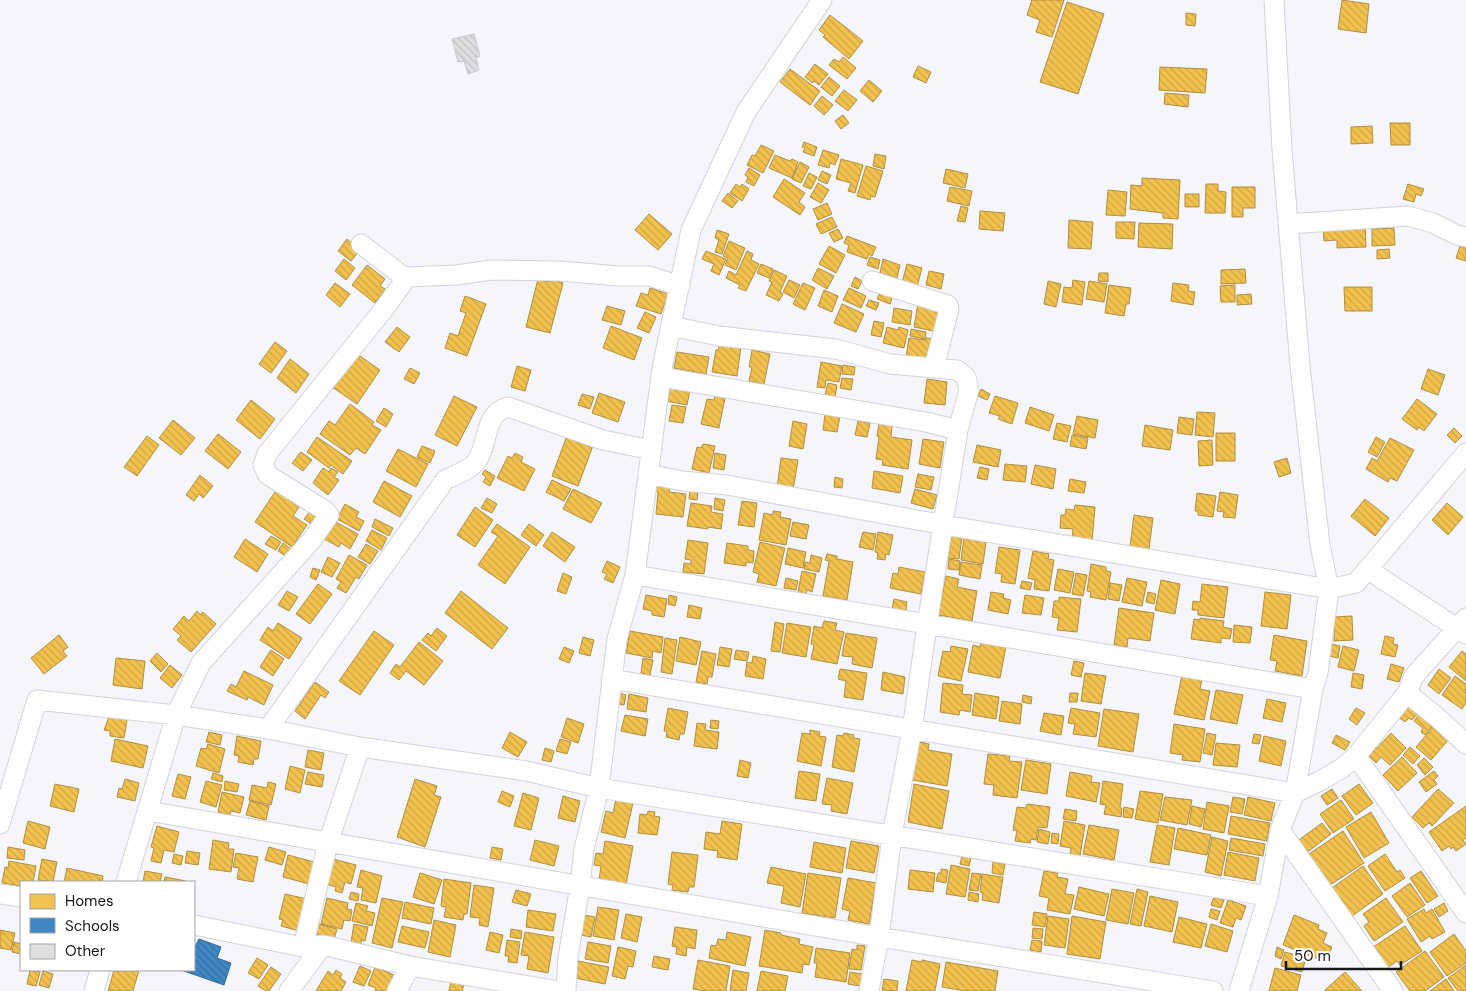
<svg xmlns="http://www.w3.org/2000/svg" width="1466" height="991" font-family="'DM Sans',sans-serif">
  <defs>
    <pattern id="homes-back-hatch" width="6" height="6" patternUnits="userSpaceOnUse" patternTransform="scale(1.25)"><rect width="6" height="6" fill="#f2c14e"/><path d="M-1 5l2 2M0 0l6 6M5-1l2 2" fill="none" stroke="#cfa544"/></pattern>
    <pattern id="schools-back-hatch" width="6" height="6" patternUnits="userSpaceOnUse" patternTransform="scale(1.25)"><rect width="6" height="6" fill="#3f88c5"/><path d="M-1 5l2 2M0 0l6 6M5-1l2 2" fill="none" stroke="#346e9f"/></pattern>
    <pattern id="building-back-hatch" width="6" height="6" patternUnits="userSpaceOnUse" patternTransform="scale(1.25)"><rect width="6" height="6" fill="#e0dee0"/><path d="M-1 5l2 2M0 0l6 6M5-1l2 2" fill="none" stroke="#bfbec0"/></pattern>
  </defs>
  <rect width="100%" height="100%" fill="#f5f6fb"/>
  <path fill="url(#homes-back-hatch)" stroke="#b08e3f" d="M1032,0H1064L1052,37L1036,32L1040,20L1027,15Z
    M1342,0L1369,4L1366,33L1338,29Z
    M1067,2L1104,14L1078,94L1040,82Z
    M1186,13L1196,14L1195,26L1186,25Z
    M830,15L863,41L849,59L823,37L825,35L819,30Z
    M843,57L856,68L847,79L829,65L834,59L839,62Z
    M815,64L828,74L819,85L814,81L813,83L805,77Z
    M918,66L931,72L926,83L913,77Z
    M1160,67L1207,69L1205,93L1159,90Z
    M790,69L820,91L810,105L780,82Z
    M829,77L840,86L832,96L821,87Z
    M869,80L882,91L873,102L860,91Z
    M844,90L857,100L848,111L835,101Z
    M1165,93L1189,95L1188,107L1164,104Z
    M822,96L833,105L824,115L814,106Z
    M843,115L849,123L841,129L835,121Z
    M1390,123H1410V145H1391Z
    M1372,126L1373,143L1351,144V127Z
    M804,142L817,147L814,156L803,152L805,148L802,147Z
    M761,145L774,151L763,173L747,165L752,155L755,156Z
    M823,150L839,155L835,165L830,163L829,168L818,165Z
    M875,154L886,156L884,169L873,166Z
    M775,155L790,161L792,159L798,162L792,178L769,168Z
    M841,159L863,165L855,193L848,191L851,183L836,179Z
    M800,162L809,167L801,183L792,179Z
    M866,166L883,171L875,197L871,196L870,200L857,196Z
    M749,168L760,175L754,186L746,182L748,177L745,175Z
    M946,169L968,174L965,188L943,183Z
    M822,171L831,175L827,184L818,180Z
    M809,173L817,177L811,189L803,186Z
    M1142,178L1180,180L1178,219L1163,218V213L1130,209L1131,185L1142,186Z
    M784,179L805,193L799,202L805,207L800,215L773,197Z
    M818,183L829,190L821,203L810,197Z
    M736,184L740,187L742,184L749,189L742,201L730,193Z
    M1206,184H1218V191L1226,192L1225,213H1205Z
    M1408,184L1424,189L1421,196L1416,194L1414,202L1403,199Z
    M950,187L972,191L969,206L947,201Z
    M1232,187H1255V208H1243V217H1232Z
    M1108,190L1127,192L1125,216L1106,215Z
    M728,193L738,201L732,208L722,201Z
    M1185,194H1199V207H1185Z
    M827,203L832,214L818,220L813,209Z
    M961,206L968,208L965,222L957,221Z
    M980,211L1005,213L1003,231L979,229Z
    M649,214L672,234L658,250L635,230Z
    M832,217L837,227L821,234L816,224Z
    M1069,220L1093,222L1091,249L1068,248Z
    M1116,222H1135L1134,239L1116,238Z
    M1365,222L1366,247L1337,248V240L1324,241L1323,223Z
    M1139,223L1173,224L1172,249L1138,247Z
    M1394,228L1395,245L1372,246V229Z
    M838,229L843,238L834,242L829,233Z
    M717,230L729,234L722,254L715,252L719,240L715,238Z
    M847,236L876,247L872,256L869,254L867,259L847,252L849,245L844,243Z
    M347,239L360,250L351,261L338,251Z
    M729,241L745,248L736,270L725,265L728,258L723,256Z
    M829,246L845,255L836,273L819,264Z
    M1460,246L1466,248V261L1456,258Z
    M1389,249L1390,258L1377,259V250Z
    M706,251L726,259L719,275L711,271L714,264L702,259Z
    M747,251L753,254L751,260L759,264L746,291L738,288L740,285L726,278L729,271L736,275Z
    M870,257L880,260L878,269L867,265Z
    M344,259L355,268L346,280L335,271Z
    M883,259L900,265L897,278L880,273Z
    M761,264L773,269L769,278L757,273Z
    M907,264L922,268L917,287L902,283Z
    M367,265L385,279L380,286L385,289L375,303L352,285Z
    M818,268L834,276L827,289L812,280Z
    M1245,269L1246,283L1221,284V270Z
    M774,270L787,276L780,292L783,294L779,301L766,295L772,282L769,281Z
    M929,271L944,274L941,289L926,285Z
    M1099,273H1108V282L1098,281Z
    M855,277L862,281L858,289L851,286Z
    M538,279L549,282L550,279L563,283L550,333L526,327Z
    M789,280L800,285L794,298L783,292Z
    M1073,280L1085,282L1082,305L1062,302L1064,287L1072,288Z
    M1048,281L1061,284L1056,307L1044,304Z
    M1089,281L1107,284L1104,302L1086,299Z
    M335,283L350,294L340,307L326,295Z
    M803,283L815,288L805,310L793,304Z
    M1173,283L1189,285L1188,291L1195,292L1193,305L1171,301Z
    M1109,285L1131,288L1129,304H1126L1124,316L1105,313Z
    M1235,285V302H1221L1220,286Z
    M1344,287H1372V311H1345Z
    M650,288L668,294L661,314L636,306L641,293L648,295Z
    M849,288L866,296L861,308L843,300Z
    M824,290L838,296L832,312L818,306Z
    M881,290L893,295L890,304L877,299Z
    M1251,294L1252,304L1237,305V295Z
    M465,296L486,304L467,356L445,348L450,333L458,336L466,313L460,311Z
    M869,300L879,303L876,310L866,306Z
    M918,303L943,307L938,332L914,327Z
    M842,304L864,314L856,332L834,323Z
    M607,306L625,311L621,325L602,320Z
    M894,308L912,311L910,325L892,322Z
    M645,312L656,317L649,333L637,328Z
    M874,321L884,323L881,337L871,335Z
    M611,326L642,338L634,360L603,348Z
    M397,327L410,337L399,352L385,342Z
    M887,327L898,330L899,327L908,330L904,348L883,343Z
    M911,329L926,332L925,339L910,336Z
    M909,338L926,340V338L936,339L932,361L906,357Z
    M275,342L287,351L271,373L259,364Z
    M720,343L741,347L737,376L712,372L716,350H718Z
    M752,350L770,354L764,384L749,381L752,367H749Z
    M677,352L709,357L706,374L674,368Z
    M357,354L380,370L357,404L326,383L334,372L341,377Z
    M290,359L309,374L296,393L277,378Z
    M821,362L842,366L839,382L826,380L825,388L817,387Z
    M843,365L855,367L854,375L842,374Z
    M517,366L531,370L525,391L511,387Z
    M410,368L420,373L414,384L404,379Z
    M1428,369L1445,375L1438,395L1421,389Z
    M842,378L853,379L851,390L840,388Z
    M927,379L947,382L945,405L924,403Z
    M670,381L691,385L687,405L666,401Z
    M828,383L837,385L835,397L825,395Z
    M981,389L990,394L987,400L978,396Z
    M599,393L625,402L618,422L592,413Z
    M582,394L594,397L590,409L578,405Z
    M454,396L477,407L457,446L435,435Z
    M715,396L725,398L719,428L701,424L707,399L714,400Z
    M995,396L1018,403L1012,424L998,419L1000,416L989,413Z
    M1417,399L1437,414L1424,431L1419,427L1417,430L1402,419Z
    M251,400L275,419L260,439L236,420Z
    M350,404L374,422L372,425L381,430L365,454L356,448L350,455L320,434L329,421L335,425Z
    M672,405L686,407L683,423L669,421Z
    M1030,407L1054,415L1049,431L1025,423Z
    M384,408L393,414L386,427L376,421Z
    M1197,412L1215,413L1213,437L1195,435Z
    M825,414L840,416L837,432L823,430Z
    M1077,416L1098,420L1095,438L1073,434Z
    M1179,417L1194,419L1192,435L1177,433Z
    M173,420L195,438L181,455L159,438Z
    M793,421L807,424L803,449L789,446Z
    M858,421L870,423L867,437L855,435Z
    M879,423L892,425L891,437L912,440L908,469L882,465L883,460L876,459L879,437L877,436Z
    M1057,423L1071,426L1067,442L1053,439Z
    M1145,425L1173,430L1170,450L1142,446Z
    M1454,428L1462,436L1455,443L1447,435Z
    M568,433L594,443L578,486L552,476Z
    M1216,433H1235V461H1216Z
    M218,434L241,452L228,469L205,451Z
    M1072,435L1088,438L1086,449L1070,446Z
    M147,436L159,445L137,476L124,467Z
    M317,437L352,461L343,474L331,465L329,468L307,452Z
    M1376,437L1385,442L1377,457L1368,452Z
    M1390,438L1414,450L1397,481L1390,478L1388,482L1366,469L1372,458L1377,461Z
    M923,439L944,442L940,468L919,464Z
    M1212,440L1213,465L1199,466L1198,441Z
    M703,444L715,446L709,473L692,469L697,447L701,448Z
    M977,445L1001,450L998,467L973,462Z
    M422,446L435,451L430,463L417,457Z
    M398,449L428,464L416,487L386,471Z
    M301,452L312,460L303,471L292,463Z
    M515,453L523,457L521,462L535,469L524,491L497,478L508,456L512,458Z
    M715,453L726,455L724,470L713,468Z
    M781,458L798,460L793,490L777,488Z
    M1287,458L1291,473L1279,477L1274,462Z
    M1005,464L1027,466L1025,482L1003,480Z
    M1035,465L1056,469L1053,489L1031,484Z
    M980,467L989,469L987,480L977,478Z
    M323,468L329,472L331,468L338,472L334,477L339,480L328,495L313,483Z
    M485,470L495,476L490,486L483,482L486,477L482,474Z
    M874,471L903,476L900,493L872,488Z
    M918,474L934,477L931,490L915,487Z
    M200,475L213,486L203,498L199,494L194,501L186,495Z
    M835,477L843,479L842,488L834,487Z
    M1070,479L1086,482L1084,493L1068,491Z
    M552,480L571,489L564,501L546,492Z
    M384,481L412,496L400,517L373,502Z
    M655,485L670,488L669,492L686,494L683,517L656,514L658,492L654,491Z
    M277,489L301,504L293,516L307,525L292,547L255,522Z
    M573,489L602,503L591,523L563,509Z
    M915,489L937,495L933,509L911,503Z
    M690,490L698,491L697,500L689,499Z
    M1220,492L1238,495L1235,518L1223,517L1224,512L1217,511Z
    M1197,493L1216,496L1213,517L1198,515V511H1195Z
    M487,498L497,504L492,513L481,508Z
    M715,498L725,500L723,511L714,509Z
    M1365,499L1389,518L1375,536L1351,516Z
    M742,501L757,503L754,527L738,525Z
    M691,503L712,506L711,512L723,514L721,529L708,527V529L687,526Z
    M1447,503L1463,517L1448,535L1432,520Z
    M345,504L359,512L356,517L364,521L359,531L337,519Z
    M1075,505L1095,507L1092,541L1072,539L1073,529L1060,528L1061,515H1065L1066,509L1074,510Z
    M475,507L493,520L475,547L457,535Z
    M311,510L320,516L313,525L304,519Z
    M773,511L781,512L780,517L791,519L786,545L759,540L764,513L773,515Z
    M1134,515L1153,518L1149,549L1130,546Z
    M375,519L393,528L389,536L372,527Z
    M334,521L358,534L350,549L341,543L339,547L324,539Z
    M793,522L809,525L806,539L790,536Z
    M497,524L530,547L505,584L478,565L498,536L491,532Z
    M529,524L544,535L536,546L521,535Z
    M372,530L387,538L381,550L366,541Z
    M552,532L575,547L565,562L543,546Z
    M863,532L876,534L873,550L859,547Z
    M878,532L893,535L889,555L886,554L885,560L877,559L878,553L875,552Z
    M951,535L962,537L959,559L948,558Z
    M271,536L281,542L276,550L265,544Z
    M964,538L986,542L983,564L961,560Z
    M245,539L268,554L257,572L234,557Z
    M688,540L708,543L704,574L683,572L684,563L691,564V560L685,559Z
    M760,542L785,548L776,586L757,582L759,574L753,572Z
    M283,543L291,549L286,556L278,551Z
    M727,543L748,546V550L754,551L753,563L746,562V566L724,563Z
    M366,544L378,551L370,564L358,557Z
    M999,547L1020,550L1015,584L1001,582L1002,574L995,573Z
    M788,548L806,552L803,568L785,564Z
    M1033,551L1049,554L1048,559L1054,560L1049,591L1034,589L1035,580L1028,578Z
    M827,554L837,556V559L853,562L847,600L823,596L829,561L825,560Z
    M349,555L367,565L359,579L356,577L346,593L337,588L341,582L336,579Z
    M811,555L822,558L819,572L804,569L805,562L810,563Z
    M328,557L340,563L332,577L321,572Z
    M949,559L960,561L959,570L948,569Z
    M607,561L620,567L613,583L604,579L607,574L602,572Z
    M961,562L982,565L980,579L959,575Z
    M1091,564L1106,567V571L1111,572L1106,600L1090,597L1091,592L1087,591Z
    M899,567L925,572L921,594L890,588L893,573L898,574Z
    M313,568L320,570L316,580L310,577Z
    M1058,569L1074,572L1070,593L1054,590Z
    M802,571L816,574L812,592L807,590L806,594L798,592Z
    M563,573L572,577L566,594L557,591Z
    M1076,573L1087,575L1083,596L1072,594Z
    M946,576L959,579L957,587L977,591L972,621L938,615Z
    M786,578L798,581L796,590L784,588Z
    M1127,578L1147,582L1142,606L1122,602Z
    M1161,580L1180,584L1175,614L1155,610Z
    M1022,581L1032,583L1030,590L1020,588Z
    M1110,583L1122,585L1119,601L1108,599Z
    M318,584L332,594L310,624L296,614Z
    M1202,584L1228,587L1224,618L1198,615V610H1192L1193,601L1200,602Z
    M287,591L298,597L289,611L278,605Z
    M461,591L508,628L492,649L445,613Z
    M991,592L1004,594L1003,598L1011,600L1008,614L988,610Z
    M1148,592L1156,594L1154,604L1146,602Z
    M1265,592L1291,595L1287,629L1261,626Z
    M646,595L667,599L664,617L652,615V611L643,609Z
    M669,595L677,597L675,606L668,604Z
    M1025,595L1044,598L1041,615L1022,613Z
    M1059,597L1081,599L1077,632L1057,630L1059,618L1052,617L1054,601H1059Z
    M894,599L907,602L906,611L892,609Z
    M689,605L702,608L700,619L687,617Z
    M1119,608L1154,613L1150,641L1128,638L1127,647L1114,645Z
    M197,611L201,615L203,612L216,624L191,652L177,640L181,636L173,629L184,616L189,621Z
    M1352,616L1353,640L1334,641V617Z
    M1200,618L1224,621L1223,627L1232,629L1230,639L1221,638V643L1191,639L1194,619L1200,620Z
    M824,621L837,623L835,630L844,632L837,664L811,659L814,645L811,644L814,626L822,628Z
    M775,622L784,624L780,652L771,651Z
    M278,623L302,638L289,659L260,640L268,627L273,631Z
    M787,623L811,627L806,657L782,653Z
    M1234,625L1252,627L1250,643L1233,642Z
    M437,628L447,636L436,651L422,640L428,633L431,636Z
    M374,631L394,645L360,695L339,681Z
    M630,631L663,637L661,653L653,651L652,658L626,653Z
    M846,633L877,638L872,668L852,664L853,657L842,656Z
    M59,635L68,647L63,651L67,656L44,674L31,658Z
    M1274,635L1307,641L1302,676L1275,671L1277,661L1270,660Z
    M1385,636L1394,638L1393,644L1398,645L1395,657L1381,654Z
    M583,637L594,640L590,656L579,653Z
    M680,637L701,642L696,665L676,661Z
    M665,638L677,640L672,674L661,672Z
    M419,642L443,661L424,685L406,671L399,680L390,673L396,664L400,667Z
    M981,642L1006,646L1000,678L968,672L973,645L980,647Z
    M1327,643L1340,646L1338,658L1324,655Z
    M951,646L968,649L961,681L938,676L943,651L950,652Z
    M1343,646L1359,650L1354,671L1338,667Z
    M564,647L574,651L569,663L559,659Z
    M720,647L732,649L729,667L717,665Z
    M271,650L284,659L273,676L260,667Z
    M736,650L749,652L747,661L734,659Z
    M702,651L716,654L712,677H708L707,684L696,682Z
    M1462,651L1466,654V681L1449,667Z
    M157,653L168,664L161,672L150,661Z
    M753,656L766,659L763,679L745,676L747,662L752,663Z
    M116,658L145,661L142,689L113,685Z
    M643,658L653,660L650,675L641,673Z
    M1074,661L1084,663L1081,677L1071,675Z
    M1391,664L1404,668L1399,682L1387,679Z
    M170,665L182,675L172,688L160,678Z
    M840,669L867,673L863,700L844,697L846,681L838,679Z
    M1439,669L1451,678L1439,694L1428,685Z
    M244,671L273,685L264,705L248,697L247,700L227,691L231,684L236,687Z
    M883,672L905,677L903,694L881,690Z
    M1085,673L1106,676L1101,704L1081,701Z
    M1353,673L1364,675L1362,689L1351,687Z
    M1182,675L1202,680L1200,689L1210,691L1204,720L1174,714Z
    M1455,676L1466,684L1465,692L1466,693V703L1462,709L1442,695Z
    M315,682L329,692L325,698L321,695L305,719L295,711Z
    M943,683L963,685L962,694L972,695L970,712L960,710L959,715L940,712Z
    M1216,690L1243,695L1237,724L1210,719Z
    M619,693L626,695L624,705L618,704Z
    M975,693L999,697L996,719L972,715Z
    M1070,693H1078L1077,702H1069Z
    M629,694L648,698L646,712L627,709Z
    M1023,695L1032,697L1031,704L1022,702Z
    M1267,699L1286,703L1282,722L1263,718Z
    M1002,701L1022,704L1020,724L999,721Z
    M1408,702L1419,712L1412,720L1409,718L1405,722L1397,716Z
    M668,708L688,712L684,734H680L679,740L666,737L667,731H664Z
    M1071,708L1100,713L1096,737L1073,734L1075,724L1068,723Z
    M1356,708L1365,713L1357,725L1349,719Z
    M1104,709L1139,714L1133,752L1098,746Z
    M1421,712L1435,723L1425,735L1421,732L1423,728L1414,721Z
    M1044,713L1064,716L1061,735L1040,731Z
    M625,715L648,719L645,736L621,731Z
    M109,717L127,720L124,738L110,736V731L104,730Z
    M567,718L584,724L578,743L561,737Z
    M711,720L719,721L718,729L710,728Z
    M697,723L706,724L705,730L719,732L717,749L694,746Z
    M1174,724L1205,729L1200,762L1182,760L1183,755L1170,753Z
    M1435,725L1450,738L1431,760L1416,747Z
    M810,730L820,732L819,736L826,737L821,766L797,761L802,733L810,734Z
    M209,732L222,735L220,745L206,742Z
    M510,732L527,742L518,757L502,748Z
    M844,733L854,735L853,738L860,739L854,772L832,767L837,735L843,736Z
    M1207,733L1216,735L1212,755L1203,753Z
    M1391,733L1406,748L1390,765L1381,757L1376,763L1365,752L1372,745L1376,749Z
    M1254,734L1261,735L1259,744L1252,743Z
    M1336,735L1350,742L1345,750L1332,743Z
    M237,736L261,741L258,759H254L253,765L238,762L239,756L234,755Z
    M1264,736L1286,741L1281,766L1259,761Z
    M115,739L148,746L143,768L111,761Z
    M560,739L571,742L567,754L556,751Z
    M919,742L929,744L928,750L952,754L947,786L912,780Z
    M1216,743L1240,745L1237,767L1213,765Z
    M208,744L225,749L219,773L196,766L201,748L206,749Z
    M1410,747L1420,756L1413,764L1403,755Z
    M545,748L554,751L551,762L542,760Z
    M308,750L324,753L321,770L305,767Z
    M988,754L1010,756L1009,761L1022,762L1017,798L993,795L994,785L984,784Z
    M1402,757L1417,773L1398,791L1383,775Z
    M1424,758L1433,767L1425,775L1417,765Z
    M740,760L751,763L748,778L737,776Z
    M1026,760L1051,764L1047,794L1021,790Z
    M290,766L305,770L300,793L285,789Z
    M799,771L820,774L816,801L795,798Z
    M1434,771L1438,776L1434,780L1437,784L1426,792L1419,782Z
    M308,772L324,775L322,787L305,784Z
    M1070,772L1092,776L1091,782L1100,783L1096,802L1066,796Z
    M213,773L223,776L222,782L211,779Z
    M178,774L191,777L185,799L172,796Z
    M827,778L853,783L847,814L831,811L832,805L822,804Z
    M125,779L139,783L135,801L117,797L119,788L122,789Z
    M415,779L437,786L434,795L441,797L425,847L397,837Z
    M206,781L222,785L216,807L200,802Z
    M225,781L239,784L237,792L224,790Z
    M1103,781L1123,784L1120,808H1122L1121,817L1104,814L1106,805L1100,804Z
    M268,782L276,784L271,805L249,800L252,785L267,788Z
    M55,784L79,789L74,812L50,806Z
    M914,784L949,791L942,829L908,822Z
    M1359,784L1373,803L1356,815L1342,796Z
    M1332,789L1338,798L1327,805L1321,796Z
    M1438,789L1454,803L1432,826L1429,823L1423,828L1412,817Z
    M502,791L514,796L510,807L498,802Z
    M1140,791L1163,794L1158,823L1135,819Z
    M222,792L244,797L240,813L231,811L230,815L218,812Z
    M523,793L539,798L531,830L514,826Z
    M563,796L580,801L575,822L558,818Z
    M1165,797L1192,800L1187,825L1160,820Z
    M1233,797L1245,799L1242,814L1230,812Z
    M1248,797L1275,803L1271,821L1244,815Z
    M616,799L633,803L625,838L601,832L606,811L613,813Z
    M1341,800L1354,819L1333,833L1320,814Z
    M250,801L269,806L266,820L246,815Z
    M1207,802L1229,806L1224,833L1203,829Z
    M1027,804L1050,807L1047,828L1038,827L1036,840L1031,839L1030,843L1015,841L1017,831L1013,830L1017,807L1026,808Z
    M1192,806L1205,809L1201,827L1189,824Z
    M1466,806V838L1463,840L1466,844L1456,851L1453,847L1451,849L1449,846L1442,851L1429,832Z
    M1124,807L1134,809L1132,818L1123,817Z
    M1065,809L1077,811L1076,821L1063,819Z
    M648,811L655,812L654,816L660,817L657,835L638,833L640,814L647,815Z
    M1371,812L1389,843L1364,858L1346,827Z
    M1231,816L1270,823L1267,841L1228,834Z
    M28,821L50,827L45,849L23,843Z
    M722,821L742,824L737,860L717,857L718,851L704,849L706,832L720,834Z
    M1064,821L1085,825L1080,856L1070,854L1071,848L1060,846Z
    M1322,823L1331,834L1305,854L1296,842Z
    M1089,825L1119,830L1114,860L1083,854Z
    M1157,825L1175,828L1169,865L1150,862Z
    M157,826L179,832L174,852L164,850L161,863L151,861L154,848L151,847Z
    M1178,828L1211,835L1207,855L1174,849Z
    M1039,829L1050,832L1048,844L1037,842Z
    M1343,831L1364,863L1330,885L1309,854Z
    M1052,833L1059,834L1058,844L1051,843Z
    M1212,837L1228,841L1221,876L1205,872Z
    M1231,838L1265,844L1263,856L1229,850Z
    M213,840L229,843L228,849H234L231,872L209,869Z
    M535,840L559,846L554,866L530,860Z
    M605,841L633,846L626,885L599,880L601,866L594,865L596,853L603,854Z
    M851,841L879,846L874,873L846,868Z
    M814,842L846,848L842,873L810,867Z
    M8,847L25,850L24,860L7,858Z
    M269,847L286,852L282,865L265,860Z
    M492,847L503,849L501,860L490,858Z
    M187,851L200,853L198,865L185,863Z
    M672,852L698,855L694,887H689L688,892L672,890L673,885L668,884Z
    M1228,852L1259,858L1255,881L1224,875Z
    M236,853L258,857L253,882L237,879L239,868L233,867Z
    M174,854L183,856L181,865L172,863Z
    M1385,854L1397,872L1400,870L1405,878L1385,891L1368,866Z
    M288,855L314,862L309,884L283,877Z
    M962,856L971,858L969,866L960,864Z
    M42,859L57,862L53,882L38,880Z
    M333,859L356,865L351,884L345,882L342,893L335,891L336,887L326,884Z
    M9,861L36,866L33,882H21V886L2,883L5,867L8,868Z
    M993,862L1005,864L1003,875L992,873Z
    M951,865L970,869L965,897L946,894Z
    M1363,866L1383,894L1352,916L1332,888Z
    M771,867L806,874L800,907L781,903L784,886L767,883Z
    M67,868L103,876L102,882H64Z
    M941,869L948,870L946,883L936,881L938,873H941Z
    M361,870L382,876L376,903L361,900L363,888L357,887Z
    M910,870L935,873L933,892L908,889Z
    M145,871L162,874L160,882H143Z
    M1044,871L1058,873L1057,877L1068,879L1065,894L1074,895L1070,914L1047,910L1049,898L1039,896Z
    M1421,871L1438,896L1427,903L1410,878Z
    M420,873L442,880L434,904L413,897Z
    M808,873L841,878L835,918L802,913Z
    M972,873L981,874L978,891L969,890Z
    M982,874L1003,877L999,903L982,900L983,893L980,892Z
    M165,877L186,881L185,882H164Z
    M848,878L876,883L869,924L848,920L850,911L842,909Z
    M444,879L471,883L467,914H464L463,920L444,917L446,907L441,906Z
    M1410,883L1425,905L1407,917L1392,896Z
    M474,885L494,888L488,927L479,925L480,918L470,917Z
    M1079,887L1109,894L1104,916L1074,909Z
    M1112,889L1134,893L1128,924L1106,920Z
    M1137,889L1148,892L1141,926L1130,924Z
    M516,890L531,894L527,906L512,902Z
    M351,892L359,894L358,901L349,899Z
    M969,892L979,894L978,902L968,900Z
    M285,894L307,899L299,931L281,926L283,920L279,919Z
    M1150,896L1178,902L1172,932L1144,926Z
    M1214,897L1224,900L1221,908L1211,905Z
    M327,898L348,903L347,909L352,910L350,921L344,920L342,929L321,924Z
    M382,898L403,902L392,948L372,943Z
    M1386,898L1403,922L1374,941L1364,926L1369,922L1363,914Z
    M1228,900L1246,906L1241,920L1236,918L1233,927L1220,923Z
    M405,902L434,908L431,924L402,918Z
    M356,903L368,906L366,911L375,913L372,926L352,921Z
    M1444,903L1448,911L1439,917L1434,909Z
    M598,907L619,910L614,940L593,936Z
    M1211,909L1220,911L1217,920L1209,917Z
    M1424,909L1426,913L1432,909L1445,932L1432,939L1430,936L1421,942L1407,919Z
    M528,910L556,914L553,931L526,927Z
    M1034,912L1047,914L1045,927L1032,925Z
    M626,914L642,917L637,942L621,938Z
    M584,915L595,917L591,937L581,935Z
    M1294,915L1319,925L1318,929L1327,933L1323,943L1332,947L1327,958L1320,956L1318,959L1283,945Z
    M1048,916L1069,919L1065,948L1044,945Z
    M1072,916L1106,922L1100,959L1067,954Z
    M1179,917L1207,924L1201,948L1173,942Z
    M434,920L456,925L450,957L428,952Z
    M318,924L337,929L334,939L315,934Z
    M354,924L368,927L365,941L361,940V944L351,942Z
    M1211,924L1233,931L1227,952L1205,946Z
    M402,926L429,932L425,948L398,942Z
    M1405,926L1422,951L1400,965L1397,961L1387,968L1373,947Z
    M675,927L697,930L695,949L687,947L686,956L676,954L677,947L672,946Z
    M1033,928L1043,929L1042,939L1032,938Z
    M511,929L522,931L521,939L510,937Z
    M0,930L15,933L11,950L0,948Z
    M765,930L781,933V935L800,939L799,944L813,947L809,965L803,964L802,973L759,966Z
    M490,932L503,935L499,953L486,950Z
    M525,932L554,937L548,973L527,969L529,956L521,955Z
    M727,932L751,937L745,966L709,958L711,945L716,946L718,939L726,940Z
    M1454,934L1466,951V963L1447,976L1430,952Z
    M507,940L520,942L517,963L508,962L509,956H505Z
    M1032,940L1042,941L1041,952L1030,950Z
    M14,942L21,944V954L12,952Z
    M588,942L611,946L608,963L585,959Z
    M857,945L865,946L861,970L849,969L852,949L857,950Z
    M618,947L636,951L633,967L628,966L625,979L612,976Z
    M1277,947L1284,950L1281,959L1275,956Z
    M816,948L850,953L846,982L815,977L817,963H814Z
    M1425,951L1444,977L1425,991H1410L1396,972Z
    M1285,952L1306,958L1302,972L1281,966Z
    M654,956L670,959L668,970L652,967Z
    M257,958L268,965L259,979L248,973Z
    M573,960L609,967L605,984L570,977Z
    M698,960L730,966L726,991H705L693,989Z
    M912,960L922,962V960L940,964L935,991H906Z
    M946,962L998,971L995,991H965L942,987Z
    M1466,965V991H1458L1448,978Z
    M360,966L371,971L364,986L353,982Z
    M271,967L281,974L269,991H266L258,986Z
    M375,967L394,975L388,991H375L376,988L368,985Z
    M1275,968L1301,975L1297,991H1269Z
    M30,970L40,972L36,986L27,984Z
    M114,970H139L133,991H108Z
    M336,970L342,974L340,978L346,982L341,991H316L328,971L333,975Z
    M733,970L749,973L746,991H730Z
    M43,971L53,974L49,988L39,985Z
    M761,971L788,976L785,991H757Z
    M850,972L862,974L860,986L848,984Z
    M1345,972L1362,991H1325V990Z
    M884,979L898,981L897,991L882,990Z
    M1446,979L1454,991H1430Z
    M451,981L464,985L462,991H449Z"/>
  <path fill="url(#schools-back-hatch)" stroke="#336692" d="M199,939L221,947L217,958L231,963L224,985L181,970H194V949Z"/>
  <path fill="url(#building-back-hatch)" stroke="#c8c7c9" d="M474,34L480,56L476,58L479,70L468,74L464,61L458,62L452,39Z"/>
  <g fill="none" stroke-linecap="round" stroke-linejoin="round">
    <defs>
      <path id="minor" d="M1288,224L1408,216L1433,223L1457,235L1466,237
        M361,244L400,274L407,277L456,275L492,270L559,271L619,276H649L680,286
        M872,281L948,305L949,309L934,368
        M671,326L719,336L836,349L890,364L957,370L966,377L969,390L958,430
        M661,377L926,422L958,430L927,625L912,730L892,835L879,937L869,991
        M648,474L682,481L727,485L944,525L1329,589L1356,583L1466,453
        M1367,569L1466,634
        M635,575L1313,689
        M611,679L1295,793L1320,781L1342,768L1356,756L1407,693L1414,676L1466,618
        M1407,693L1438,718L1466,744
        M268,729L445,480C453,476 471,469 476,462C489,446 483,413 508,407L603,440L652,450
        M1356,756L1466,913
        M148,811L879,937L1213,991
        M0,824L37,700L176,715L268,729L360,747L526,771L599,788L1268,896
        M1280,830L1393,991
        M126,882L176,715L201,663L311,541L329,515L324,510L268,475L263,465L267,454L384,309L407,277
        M0,894L21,897
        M194,925L303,947L323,945L410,966L559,991
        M303,947L328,843L360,747
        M94,991L100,970
        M289,991L323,945
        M397,991L410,966
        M566,991L568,957L580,886L584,849L599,788L617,639L635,575L662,368L691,230L746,112L822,0
        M1239,991L1268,896L1280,830L1295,793L1313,689L1318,673L1329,589L1320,545L1300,366L1282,150L1274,0"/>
    </defs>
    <use href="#minor" stroke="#d2d3d7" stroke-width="21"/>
    <use href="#minor" stroke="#fefefe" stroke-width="19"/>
  </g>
  <rect x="20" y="881" width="175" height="90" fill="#ffffff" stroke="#a2a3a4"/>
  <rect x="30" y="894" width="25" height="15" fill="#f2c14e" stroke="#a2a3a4"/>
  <text x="65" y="906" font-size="15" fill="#17181b">Homes</text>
  <rect x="30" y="918" width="25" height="15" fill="#3f88c5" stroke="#a2a3a4"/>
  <text x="65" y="931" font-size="15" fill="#17181b">Schools</text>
  <rect x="30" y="944" width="25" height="15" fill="#e0dee0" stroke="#a2a3a4"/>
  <text x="65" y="956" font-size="15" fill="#17181b">Other</text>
  <path d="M1286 961v8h115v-8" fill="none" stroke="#17181b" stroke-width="2.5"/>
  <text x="1294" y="961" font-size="15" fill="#17181b" stroke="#ffffff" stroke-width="4" paint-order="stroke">50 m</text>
</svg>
